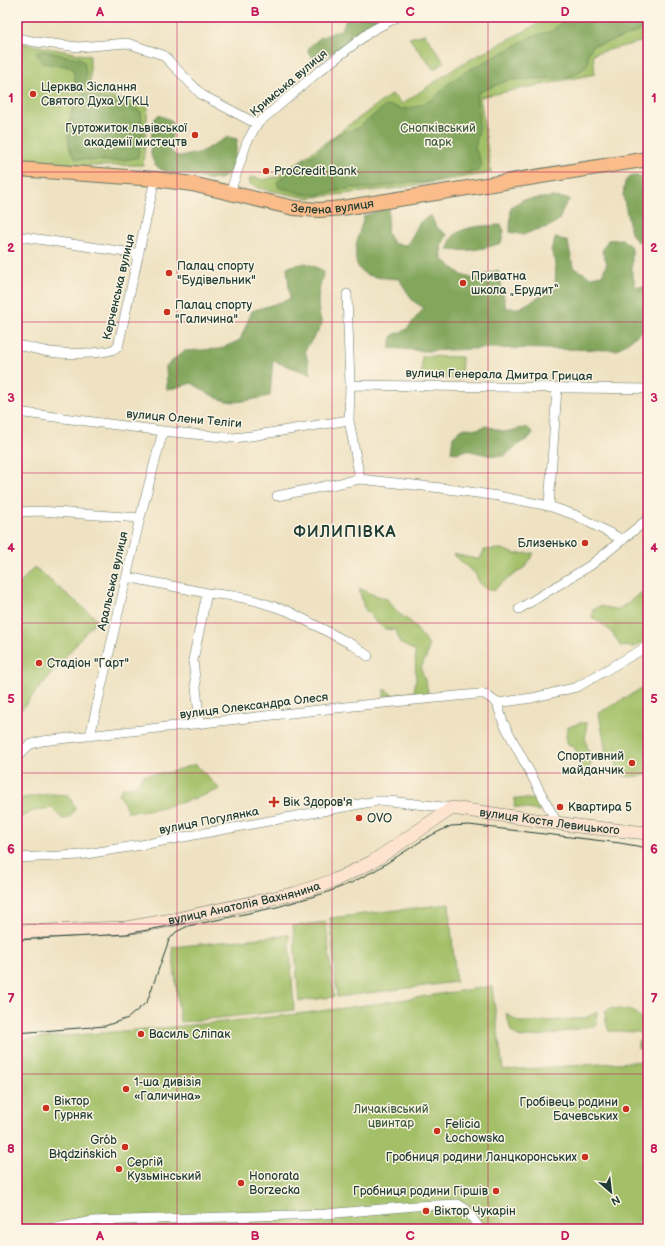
<svg xmlns="http://www.w3.org/2000/svg" width="665" height="1246" font-family="'Balsamiq Sans',sans-serif">
  <rect width="100%" height="100%" fill="#fcf5e5"/>
  <filter id="ink" filterUnits="userSpaceOnUse"><feTurbulence type="fractalNoise" baseFrequency=".025" numOctaves="2"/><feDisplacementMap in="SourceGraphic" scale="8" xChannelSelector="R" yChannelSelector="G"/><feConvolveMatrix kernelMatrix="1 2 1 2 8 2 1 2 1" color-interpolation-filters="sRGB"/></filter>
  <filter id="wash" filterUnits="userSpaceOnUse"><feTurbulence type="fractalNoise" baseFrequency=".012" numOctaves="4" result="noise"/><feDisplacementMap in="SourceGraphic" scale="16" xChannelSelector="R" yChannelSelector="G"/><feGaussianBlur stdDeviation="0.9" result="paint"/><feColorMatrix in="noise" values="0 0 0 0 0 0 0 0 0 0 0 0 0 0 0 0 0 1.4 0 .05"/><feComposite in="paint" operator="in"/></filter>
  <g filter="url(#wash)">
    <rect width="100%" height="100%" fill="#efe2c2"/>
    <path fill="#a3c067" stroke="#617e4e" d="M551,17H648V40L593,54L595,74L480,97L491,173L398,188L307,198L258,188L250,184L249,179L253,177L264,180L279,176L392,94L402,104L460,65Z
      M425,34L444,62L434,70L409,38Z
      M17,42L90,56V91L148,107L143,165L87,166L17,158Z
      M422,356L462,357L461,379L421,378Z
      M502,549L515,554L534,553L525,567L499,585L494,591C481,587 480,585 475,573C467,568 460,560 453,554L476,559H480L484,550Z
      M34,567L97,619L21,710L17,707V587Z
      M359,588L369,593L387,599L398,613L411,622L429,645L427,655L421,668C423,677 428,685 428,694L384,696V689L394,695L414,692L416,679L415,651L400,643L396,630L385,629L376,622L364,608Z
      M648,588V641L633,647L620,646C615,634 604,624 592,617L593,609L600,606L614,609H619Z
      M644,687L648,692V775L629,777L618,774L616,762L609,761L607,758L599,713Z
      M579,723H587C586,730 584,738 587,746C589,754 591,755 591,765L585,773L581,772L580,762L575,748L568,745L566,736L567,728Z
      M195,764L220,789C190,801 160,810 128,812L119,793L122,788L135,786L143,775L171,772Z
      M49,794L69,795L75,809L69,818L62,819L52,808L33,811L17,819V801L23,798Z
      M515,798L539,800L542,806L539,811L514,807Z
      M449,904L456,982L337,997L330,918Z
      M326,922L334,997L299,1001L293,926Z
      M289,935L294,1010L180,1022L172,947Z
      M492,986L503,1070L648,1061V1193L636,1229H17V1040C124,1031 230,1023 337,1009C389,1002 440,994 492,986Z
      M611,1008L633,1011L641,1018L648,1020V1048L638,1049V1042L642,1036L639,1032L609,1031L606,1023L605,1012Z
      M597,1012L596,1025L553,1034L520,1038L511,1031L506,1013L519,1022H534L585,1018Z"/>
    <path fill="#82a65c" stroke="#507248" d="M347,17H378L371,25L358,37L321,59L312,57L308,52L309,47L320,38L342,29Z
      M568,17H648V25L638,32L602,44L593,45L588,54V62L586,67L574,75L563,78L509,80L479,92L477,98L479,129L475,148L482,165L478,171L423,183L411,182L370,188H351L317,195L302,194L290,190L279,188L277,182L279,180L304,160L315,154L338,134L358,128L385,106H394L401,109L415,107L433,99L447,85L465,72L512,48L523,41L533,36L552,31Z
      M42,50L61,55L79,58L84,62C86,71 89,84 80,90L76,87L73,69C64,64 52,65 42,63L36,52Z
      M85,94L130,106L141,112L143,130L138,157C118,164 97,160 76,159C74,156 71,153 70,149C66,138 69,112 76,102C78,99 82,96 85,94Z
      M158,115L171,120C175,131 169,141 171,152L177,156H185L201,152L228,137L237,139C237,149 234,173 223,178C215,182 198,177 190,175C181,172 171,174 162,170C147,162 151,145 152,131C153,128 152,125 153,122C154,119 157,117 158,115Z
      M630,176H648V238L637,242L631,233L623,195L625,182Z
      M552,197L570,199L564,207L559,220L548,227L535,230L523,235L510,232L511,207L522,200Z
      M389,207L387,233L394,244L407,245L420,222L431,215L436,227L447,235L441,246L442,259L462,275L474,279L498,270L506,308H519L555,289L556,262L551,250L556,237L568,242L573,267L590,277L602,275L607,263L602,251L608,240L622,239L632,248V274L636,287H648V327L617,350L492,348L427,351L389,348L393,335L406,330L424,308L413,301L399,279C389,278 377,278 368,275C345,267 360,231 364,216Z
      M501,225L504,231L501,243C484,249 466,252 448,250C449,246 450,240 453,237C462,225 488,226 501,225Z
      M306,263L324,271C318,294 315,301 322,325L305,350L311,374L273,361L270,396C257,398 239,404 226,401C214,398 203,390 192,383L167,390L166,366L184,351L220,349L240,340L252,311L290,299L287,267Z
      M486,426L505,432L527,427L533,433L528,439L520,443L504,456H492L466,450L457,453L451,452L453,436L459,431L465,428L478,429Z"/>
  </g>
  <g filter="url(#ink)">
    <g fill="none" stroke-linecap="round" stroke-linejoin="round">
      <defs>
        <path id="street" d="M22,39L36,42L79,47L127,43L163,55L202,95L257,124
          M230,193L247,142L257,124L317,73L371,31L397,17
          M17,236L139,254
          M347,294L350,385L349,420L360,479
          M17,345C28,347 39,350 50,352C63,354 108,355 118,347L155,179
          M350,385L648,389
          M17,412L163,431L233,438L251,436L349,420
          M277,496L360,479L441,488L498,496L549,506L575,515L623,540
          M549,506L557,388
          M17,512L40,511L140,518
          M127,577L207,593L234,596L253,600L288,611L353,645L368,656
          M519,609L591,565L648,519
          M200,724L193,660L207,593
          M90,736L140,518L163,431
          M17,757L29,745L42,741L363,705L478,694H485L497,703
          M557,823L503,722L497,703L532,698L577,687L648,646
          M17,858L80,855L141,845L376,801H389L452,808
          M50,1229L93,1221L326,1214L415,1206L458,1204L467,1210L480,1229"/>
        <g id="secondary">
          <path id="s1" d="M17,932L126,928L172,920L297,893L335,880L372,862L452,808L585,827L648,833"/>
        </g>
        <g id="primary">
          <path id="s2" d="M17,169L155,179L192,184L294,208L319,210L342,208L648,159"/>
        </g>
      </defs>
      <use href="#street" stroke="#687766" stroke-width="10"/>
      <use href="#secondary" stroke="#687766" stroke-width="14"/>
      <use href="#primary" stroke="#687766" stroke-width="16"/>
      <use href="#street" stroke="#fff" stroke-width="9"/>
      <use href="#secondary" stroke="#fde4d0" stroke-width="13"/>
      <use href="#primary" stroke="#f9bc8a" stroke-width="14"/>
      <path stroke="#1f3d34" stroke-width="1" d="M17,940L126,934L185,923
        M17,1033L105,1026L128,1018L147,1002L169,940L176,932L188,926L277,907L325,893L351,883L376,870L426,838L442,830L451,826L469,825L620,843L648,848
        M645,1229L648,1221"/>
    </g>
  </g>
  <path fill="none" stroke="#c2185b" stroke-width="1" stroke-opacity="0.55" d="M177,17V1229M332,17V1229M488,17V1229M17,172H648M17,322H648M17,473H648M17,623H648M17,773H648M17,924H648M17,1074H648"/>
  <g fill="#c8321e" stroke="#fcf5e5" stroke-width="1.5">
    <circle cx="33" cy="94" r="4"/>
    <circle cx="195" cy="135" r="4"/>
    <circle cx="266" cy="171" r="4"/>
    <circle cx="169" cy="273" r="4"/>
    <circle cx="463" cy="283" r="4"/>
    <circle cx="167" cy="312" r="4"/>
    <circle cx="585" cy="543" r="4"/>
    <circle cx="39" cy="663" r="4"/>
    <circle cx="632" cy="763" r="4"/>
    <path d="M272 796h4v4h4v4h-4v4h-4v-4h-4v-4h4z"/>
    <circle cx="560" cy="807" r="4"/>
    <circle cx="359" cy="818" r="4"/>
    <circle cx="141" cy="1034" r="4"/>
    <circle cx="126" cy="1089" r="4"/>
    <circle cx="46" cy="1108" r="4"/>
    <circle cx="626" cy="1109" r="4"/>
    <circle cx="437" cy="1131" r="4"/>
    <circle cx="125" cy="1147" r="4"/>
    <circle cx="585" cy="1157" r="4"/>
    <circle cx="119" cy="1169" r="4"/>
    <circle cx="241" cy="1183" r="4"/>
    <circle cx="496" cy="1191" r="4"/>
    <circle cx="426" cy="1211" r="4"/>
  </g>
  <g text-anchor="middle" dominant-baseline="central" stroke-width="3" stroke-linejoin="round" paint-order="stroke">
    <g font-size="12" fill="#1f3d34" stroke="#fcf5e5">
      <text transform="translate(289 83) rotate(-40)">Кримська вулиця</text>
      <text stroke="none"><textPath href="#s2" startOffset="319">Зелена вулиця</textPath></text>
      <text transform="translate(119 287) rotate(-77)">Керченська вулиця</text>
      <text transform="translate(499 375) rotate(1)">вулиця Генерала Дмитра Грицая</text>
      <text transform="translate(184 419) rotate(5)">вулиця Олени Теліги</text>
      <text transform="translate(113 581) rotate(-77)">Аральська вулиця</text>
      <text transform="translate(254 706) rotate(-7)">вулиця Олександра Олеся</text>
      <text transform="translate(209 821) rotate(-11)">вулиця Погулянка</text>
      <text stroke="none"><textPath href="#s1" startOffset="560">вулиця Костя Левицького</textPath></text>
      <text stroke="none"><textPath href="#s1" startOffset="230">вулиця Анатолія Вахнянина</textPath></text>
    </g>
    <g font-size="12" fill="#1f3d34" stroke="#fcf5e5" text-anchor="start">
      <text x="41" y="87">Церква Зіслання<tspan x="41" dy="14">Святого Духа УГКЦ</tspan></text>
      <text x="187" y="128" text-anchor="end">Гуртожиток львівської<tspan x="187" dy="14">академії мистецтв</tspan></text>
      <text x="274" y="171">ProCredit Bank</text>
      <text x="177" y="266">Палац спорту<tspan x="177" dy="14">"Будівельник"</tspan></text>
      <text x="471" y="276">Приватна<tspan x="471" dy="14">школа „Ерудит“</tspan></text>
      <text x="175" y="305">Палац спорту<tspan x="175" dy="14">"Галичина"</tspan></text>
      <text x="577" y="543" text-anchor="end">Близенько</text>
      <text x="47" y="663">Стадіон "Гарт"</text>
      <text x="624" y="756" text-anchor="end">Спортивний<tspan x="624" dy="14">майданчик</tspan></text>
      <text x="283" y="802">Вік Здоров'я</text>
      <text x="568" y="807">Квартира 5</text>
      <text x="367" y="818">OVO</text>
      <text x="149" y="1034">Василь Сліпак</text>
      <text x="134" y="1082">1-ша дивізія<tspan x="134" dy="14">«Галичина»</tspan></text>
      <text x="54" y="1101">Віктор<tspan x="54" dy="14">Гурняк</tspan></text>
      <text x="618" y="1102" text-anchor="end">Гробівець родини<tspan x="618" dy="14">Бачевських</tspan></text>
      <text x="445" y="1124">Felicia<tspan x="445" dy="14">Łochowska</tspan></text>
      <text x="117" y="1140" text-anchor="end">Grób<tspan x="117" dy="14">Błądzińskich</tspan></text>
      <text x="577" y="1157" text-anchor="end">Гробниця родини Ланцкоронських</text>
      <text x="127" y="1162">Сергій<tspan x="127" dy="14">Кузьмінський</tspan></text>
      <text x="249" y="1176">Honorata<tspan x="249" dy="14">Borzecka</tspan></text>
      <text x="488" y="1191" text-anchor="end">Гробниця родини Гіршів</text>
      <text x="434" y="1211">Віктор Чукарін</text>
    </g>
    <g font-size="12" fill="#405e41" stroke="#fcf5e5">
      <text x="438" y="128">Снопківський<tspan x="438" dy="14">парк</tspan></text>
      <text x="391" y="1109">Личаківський<tspan x="391" dy="14">цвинтар</tspan></text>
    </g>
    <g font-size="16" font-weight="bold" letter-spacing="1" fill="#1f3d34" stroke="#fcf5e5">
      <text x="345" y="532">ФИЛИПІВКА</text>
    </g>
  </g>
  <rect width="665" height="1246" fill="none" stroke="#fcf5e5" stroke-width="44"/>
  <g transform="translate(611 1192) rotate(152)" stroke="#fcf5e5" stroke-width="3" paint-order="stroke">
  <path d="M0-3L7 15L0 10L-7 15Z" fill="#1f3d34"/>
  <text y="-6" font-size="11" font-weight="bold" text-anchor="middle" fill="#1f3d34">N</text>
  </g>
  <rect x="22" y="22" width="621" height="1202" fill="none" stroke="#c2185b" stroke-width="1.5"/>
  <g font-size="13" text-anchor="middle" font-weight="bold" fill="#c2185b">
    <text x="100" y="16">A</text>
    <text x="255" y="16">B</text>
    <text x="410" y="16">C</text>
    <text x="565" y="16">D</text>
    <text x="11" y="102">1</text>
    <text x="654" y="102">1</text>
    <text x="11" y="252">2</text>
    <text x="654" y="252">2</text>
    <text x="11" y="402">3</text>
    <text x="654" y="402">3</text>
    <text x="11" y="552">4</text>
    <text x="654" y="552">4</text>
    <text x="11" y="703">5</text>
    <text x="654" y="703">5</text>
    <text x="11" y="853">6</text>
    <text x="654" y="853">6</text>
    <text x="11" y="1003">7</text>
    <text x="654" y="1003">7</text>
    <text x="11" y="1153">8</text>
    <text x="654" y="1153">8</text>
    <text x="100" y="1240">A</text>
    <text x="255" y="1240">B</text>
    <text x="410" y="1240">C</text>
    <text x="565" y="1240">D</text>
  </g>
</svg>
